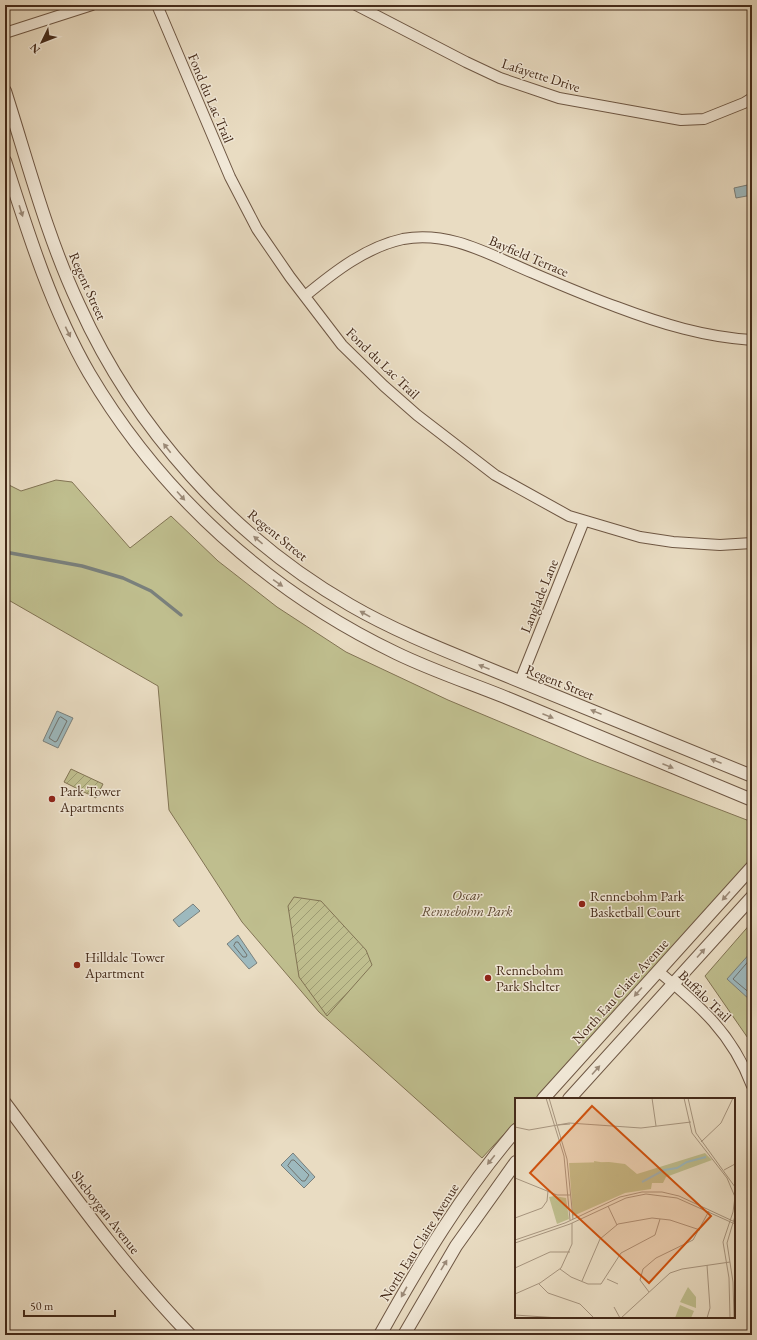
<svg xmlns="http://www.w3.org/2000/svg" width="757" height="1340" font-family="'EB Garamond',serif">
  <defs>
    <pattern id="garden-furrows" width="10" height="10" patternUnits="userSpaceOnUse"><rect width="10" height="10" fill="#bfbe8e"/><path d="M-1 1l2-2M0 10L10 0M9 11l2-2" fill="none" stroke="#9d9b73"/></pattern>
  </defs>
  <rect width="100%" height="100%" fill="#e9dcc2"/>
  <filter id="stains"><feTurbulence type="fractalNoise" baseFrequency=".005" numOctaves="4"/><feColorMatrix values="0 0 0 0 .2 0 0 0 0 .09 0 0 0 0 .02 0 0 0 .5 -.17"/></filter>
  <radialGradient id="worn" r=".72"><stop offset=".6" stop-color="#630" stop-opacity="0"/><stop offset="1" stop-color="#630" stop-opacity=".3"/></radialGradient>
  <path fill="#bfbe8e" stroke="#827454" d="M56,480L72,482L130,548L171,516L218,561L277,607L346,652L448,700L591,760L752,822V858L535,1099H516V1121L482,1158L319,1012L242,922L169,810L158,686L5,598V483L21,491Z
    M752,922V1044L705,976Z"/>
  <path fill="url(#garden-furrows)" stroke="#827454" d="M71,769L103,784L96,798L64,782Z
    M294,897L321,901L366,950L372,965L327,1016L299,977L288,906Z"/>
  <path fill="#9db9be" stroke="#7a807c" d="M752,184V195L736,198L734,188Z
    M57,711L73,718L58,748L43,741Z
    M193,904L200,911L179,927L173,920Z
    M238,935L257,963L249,969L227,944Z
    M752,951V997L750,1000L727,979Z
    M293,1153L315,1177L304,1188L281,1165Z"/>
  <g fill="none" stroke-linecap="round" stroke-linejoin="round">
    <path stroke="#71726c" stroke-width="1" d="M61,717L67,721L57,741L55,742L49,738L59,718Z
      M236,942H238L247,955L246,957H243L234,946Z
      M752,957L733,979L752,995
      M292,1160H294L309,1175L305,1181H302L288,1166Z"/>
    <path stroke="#7a807c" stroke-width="3.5" d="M5,552L82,566L123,578L151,591L181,615"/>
    <defs>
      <path id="minor" d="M157,5L230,177L257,229L290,277L342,345L384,386L417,415L495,475L569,516L640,537L673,542L720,545L752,543
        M356,5L466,62L500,78L559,98L681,120L704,119L744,103L752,98
        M5,33L92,5
        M305,296C334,272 366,247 403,239C450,230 492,256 533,273C561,285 589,297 617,307C662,324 705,337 752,340
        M520,681L584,521
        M658,971C700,1006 732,1033 752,1086"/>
      <path id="tertiary" d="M5,91C28,163 47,237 79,305C135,429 232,537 350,605C400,634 454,654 507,676C589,709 670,743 752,776
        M5,161C28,233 51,307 89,373C161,495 269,592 396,653C433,671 473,684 512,700C592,734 672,767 752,800
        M543,1099L752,867
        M569,1099L752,897
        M5,1103C64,1182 121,1264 190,1335
        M380,1335C420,1263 462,1193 516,1130
        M404,1335L456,1246L516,1162"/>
    </defs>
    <use href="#minor" stroke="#6e5744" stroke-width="12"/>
    <use href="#tertiary" stroke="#6e5744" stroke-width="14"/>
    <use href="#minor" stroke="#f1e8d7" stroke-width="10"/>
    <use href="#tertiary" stroke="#f1e8d7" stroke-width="12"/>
  </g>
  <defs><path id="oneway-solid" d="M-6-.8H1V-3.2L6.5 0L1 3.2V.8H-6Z"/></defs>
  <g fill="#9b8a78">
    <use href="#oneway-solid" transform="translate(21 211) rotate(72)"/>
    <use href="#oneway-solid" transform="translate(68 332) rotate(64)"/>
    <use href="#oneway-solid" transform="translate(167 448) rotate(-128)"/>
    <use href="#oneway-solid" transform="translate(181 496) rotate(48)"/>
    <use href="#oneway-solid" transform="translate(258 540) rotate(-140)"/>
    <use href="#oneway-solid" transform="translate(278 583) rotate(35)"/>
    <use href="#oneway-solid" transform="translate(365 614) rotate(-151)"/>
    <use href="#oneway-solid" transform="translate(484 667) rotate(-158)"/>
    <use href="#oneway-solid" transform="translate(596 712) rotate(-158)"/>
    <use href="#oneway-solid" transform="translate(548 716) rotate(22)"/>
    <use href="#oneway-solid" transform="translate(716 761) rotate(-158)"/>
    <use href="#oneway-solid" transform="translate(668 766) rotate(22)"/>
    <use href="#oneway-solid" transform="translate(726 896) rotate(132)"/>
    <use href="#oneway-solid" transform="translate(701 953) rotate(-48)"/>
    <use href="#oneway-solid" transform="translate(638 992) rotate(131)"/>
    <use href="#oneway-solid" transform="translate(596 1070) rotate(-48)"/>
    <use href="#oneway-solid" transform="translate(491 1160) rotate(129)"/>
    <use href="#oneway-solid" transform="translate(444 1265) rotate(-59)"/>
    <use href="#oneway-solid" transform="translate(404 1292) rotate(119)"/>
  </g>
  <g fill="#8f2418" stroke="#f1e8d7" stroke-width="1.5">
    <circle cx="52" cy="799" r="4"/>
    <circle cx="582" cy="904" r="4"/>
    <circle cx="77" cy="965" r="4"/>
    <circle cx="488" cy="978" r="4"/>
  </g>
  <g text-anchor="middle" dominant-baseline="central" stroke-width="3" stroke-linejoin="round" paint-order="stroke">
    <g font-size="14" fill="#452b1a" stroke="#f1e8d7">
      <text transform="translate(541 75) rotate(18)">Lafayette Drive</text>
      <text transform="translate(211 98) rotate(67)">Fond du Lac Trail</text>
      <text transform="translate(529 256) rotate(23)">Bayfield Terrace</text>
      <text transform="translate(88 286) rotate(66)">Regent Street</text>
      <text transform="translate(383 363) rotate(44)">Fond du Lac Trail</text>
      <text transform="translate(278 535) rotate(39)">Regent Street</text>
      <text transform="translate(539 596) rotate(-68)">Langlade Lane</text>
      <text transform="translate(560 682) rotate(22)">Regent Street</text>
      <text transform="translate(620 991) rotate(-48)">North Eau Claire Avenue</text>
      <text transform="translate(705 996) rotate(44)">Buffalo Trail</text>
      <text transform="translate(106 1212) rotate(52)">Sheboygan Avenue</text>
      <text transform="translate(419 1242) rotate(-58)">North Eau Claire Avenue</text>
    </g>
    <g font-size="14" fill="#452b1a" stroke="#f1e8d7" text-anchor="start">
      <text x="60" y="791">Park Tower<tspan x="60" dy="16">Apartments</tspan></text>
      <text x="590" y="896">Rennebohm Park<tspan x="590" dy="16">Basketball Court</tspan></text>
      <text x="85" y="957">Hilldale Tower<tspan x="85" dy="16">Apartment</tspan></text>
      <text x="496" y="970">Rennebohm<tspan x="496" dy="16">Park Shelter</tspan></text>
    </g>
    <g font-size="14" font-style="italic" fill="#5d4831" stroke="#f1e8d7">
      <text x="467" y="895">Oscar<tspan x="467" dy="16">Rennebohm Park</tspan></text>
    </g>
  </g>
  <g transform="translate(515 1098)">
    <rect width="220" height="220" fill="#e9dcc2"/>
    <path d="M190,55L197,62L151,79L148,85H137L136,91L110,95L58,118L54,65L94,64L110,66L122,76ZM39,98L51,100L54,121L42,126L34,99ZM173,189L181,199V210L165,204ZM165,207L179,213L176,220H160Z" fill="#bfbe8e"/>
    <path d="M79,63L85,64L92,70L80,72Z" fill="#bfbe8e"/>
    <path fill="none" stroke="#9db9be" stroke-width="2" d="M127,84L149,72L162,70L172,64L191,59"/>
    <path fill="none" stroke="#a7957f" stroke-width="1" d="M31,0L49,58L55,122M34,0L52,61L58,121M137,0L141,28M169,0L177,35L212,80L220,99L218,114L208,144L214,180L215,220M173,0L181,35L220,89M43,27L55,26M0,29L14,32L54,25L126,30L176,24M186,44L206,25L218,0M209,72L220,66M0,80L42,97H55M93,108L102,127M0,120L27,110L32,103L33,93M0,142L50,125L105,99L127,94H147L164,98L220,124M0,145L55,126L111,100L131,96L162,100L220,126M192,167L195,210L192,220M0,170L35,154H55M45,171L56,179L73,186H86L106,155L140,137L145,121M92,181L103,186M67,183L85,141L103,126L137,120L155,122L185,132M24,186L33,195L65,206L79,220M134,194L125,182L128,171L141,160L178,142L194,113M0,196L25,185L46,170L57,146V125M99,209L105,220M0,217L44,220M106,220L155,175L167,171L215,164M219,220L218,184L212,145L220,118"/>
    <path fill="#d0520e" fill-opacity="0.15" stroke="#d0520e" stroke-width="2" d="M77,8L196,118L134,185L15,75Z"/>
    <rect width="220" height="220" fill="none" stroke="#452b1a" stroke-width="2"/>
  </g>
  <rect width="757" height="1340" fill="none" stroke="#e9dcc2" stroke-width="20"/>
  <rect x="6" y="6" width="745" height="1328" fill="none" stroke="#452b1a" stroke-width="2"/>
  <rect x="10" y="10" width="737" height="1320" fill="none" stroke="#452b1a"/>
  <g transform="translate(42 42) rotate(227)" stroke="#f1e8d7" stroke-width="3" paint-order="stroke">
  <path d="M0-3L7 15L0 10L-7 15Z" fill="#452b1a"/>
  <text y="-6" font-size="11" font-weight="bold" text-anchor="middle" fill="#452b1a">N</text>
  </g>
  <path d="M24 1310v6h91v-6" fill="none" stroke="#452b1a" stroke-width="2"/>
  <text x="30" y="1310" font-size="12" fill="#452b1a" stroke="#f1e8d7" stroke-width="3" paint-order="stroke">50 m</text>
  <rect width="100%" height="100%" filter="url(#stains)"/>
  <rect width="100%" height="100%" fill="url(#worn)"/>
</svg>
